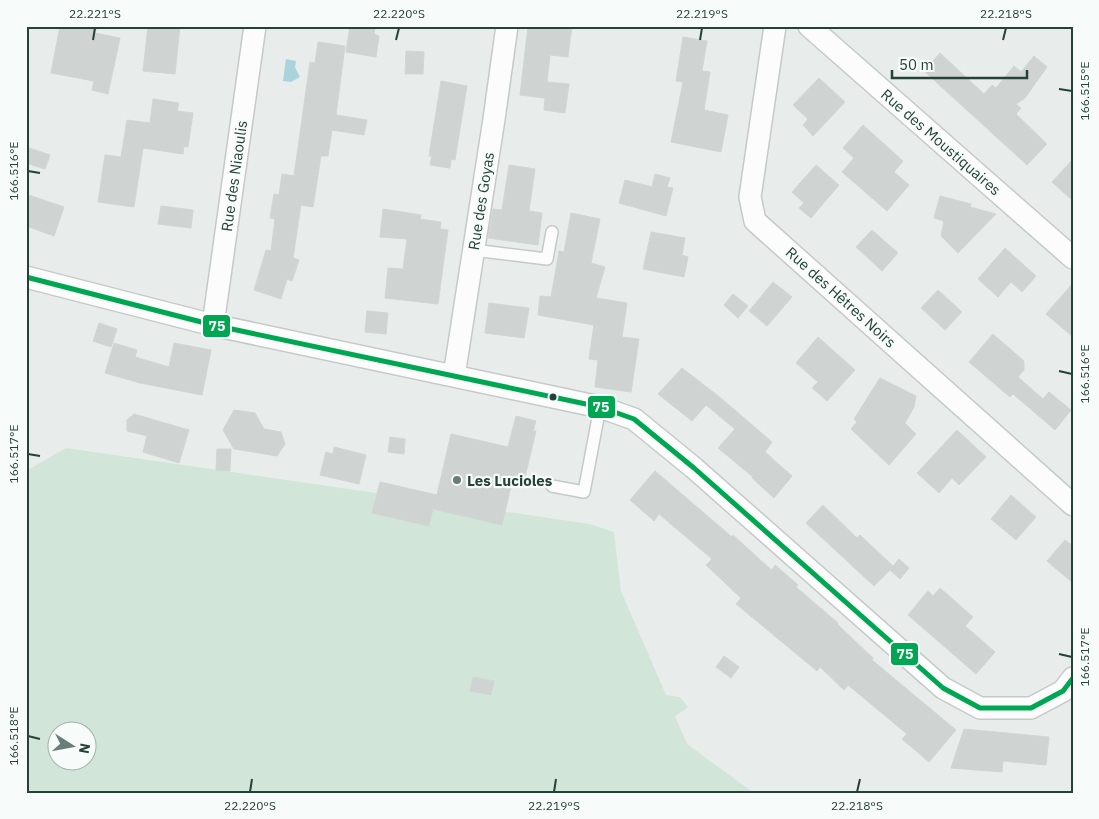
<svg xmlns="http://www.w3.org/2000/svg" width="1099" height="819" font-family="'IBM Plex Sans',sans-serif">
  <rect width="100%" height="100%" fill="#e8edeb"/>
  <path fill="#d1e6d8" fill-rule="evenodd" d="M66,448L590,524L614,532L621,591L666,695L680,697L688,707L675,716L687,744L754,793H26V471ZM58,732H88V762H58Z"/>
  <path fill="#a9d4db" d="M286,59L296,61L295,67L300,77L291,82L283,81Z"/>
  <path fill="#cfd4d2" stroke="#d1d6d4" d="M60,26H97L95,33L120,38L108,94L92,90L94,81L51,73Z
    M148,26H180L175,74L143,71Z
    M350,26H375L374,34L379,36L376,57L346,52Z
    M528,26H572L568,57L550,55L547,82L569,84L565,113L544,110L545,98L520,95Z
    M683,37L707,41L702,71L710,72L704,110L728,115L721,152L671,142L683,82L676,81Z
    M318,42L345,46L336,115L367,120L364,135L332,130L328,156H321L313,207L301,205L293,258L299,260L292,281L287,279L281,299L254,290L266,250L271,251L275,219L270,218L274,194L279,195L282,174L294,176L310,62L315,63Z
    M406,51L424,52L423,74H405Z
    M940,53L984,94L992,85L996,88L1014,66L1021,72L1034,56L1047,67L1025,98L1016,104L1021,108L1016,114L1047,144L1027,165L924,71Z
    M819,78L845,102L813,136L803,125L808,119L793,105Z
    M441,81L467,86L455,160L451,159L450,168L430,165L432,156H429Z
    M153,99L179,103L177,111L193,113L188,147L184,146L183,154L143,148L134,207L98,202L105,155L121,157L127,120L150,123Z
    M863,125L903,161L894,172L909,185L887,211L842,172L854,158L843,148Z
    M26,147L50,155L45,169L26,163Z
    M1073,159V201L1052,182Z
    M509,165L535,169L529,211L542,213L538,245L488,238L493,209L502,210Z
    M816,165L839,185L811,218L799,208L804,203L792,192Z
    M655,174L670,178L667,187L673,188L666,216L619,203L625,180L652,187Z
    M26,194L64,207L54,236L26,226Z
    M940,196L971,204L970,207L996,214L958,253L941,236L944,221L934,218Z
    M161,206L193,210L191,228L158,224Z
    M383,209L421,215L420,219L441,222L440,229L448,230L438,304L385,298L388,268L403,269L407,239L380,237Z
    M571,213L600,219L591,263L605,267L596,298L627,303L622,337L639,339L631,392L595,387L598,360L589,359L594,325L538,315L540,296L551,297L559,251L564,252Z
    M872,230L898,253L882,271L856,247Z
    M651,232L685,238L682,255L688,257L684,277L643,269Z
    M1005,248L1036,276L1022,292L1011,282L998,297L978,279Z
    M773,282L792,297L767,326L749,311Z
    M1073,283V337L1046,314Z
    M938,290L962,312L945,330L921,308Z
    M733,294L748,306L738,318L724,305Z
    M489,303L529,308L524,338L485,333Z
    M367,311L388,313L386,334L365,332Z
    M99,323L117,329L111,347L93,341Z
    M993,334L1024,361V370L1018,377L1043,399L1049,392L1071,410L1055,430L1013,394L1010,397L969,362Z
    M818,337L855,370L827,401L812,388L818,382L796,363Z
    M114,343L137,350L135,357L169,367L174,343L211,350L202,395L140,383L105,373Z
    M682,368L722,399L772,442L765,452L792,476L774,498L752,478L753,477L718,448L735,429L706,405L692,421L658,394Z
    M880,378L916,396L914,407L905,423L916,434L889,465L851,429L857,422L854,419Z
    M234,410L255,413L264,429L281,432L285,444L277,456L234,449L223,430Z
    M134,414L189,430L179,463L143,452L147,436L127,431V420Z
    M516,416L536,421L533,431H536L524,481L513,478L502,525L433,509L429,526L372,513L380,482L437,495L451,434L508,447Z
    M957,430L986,457L959,485L952,478L939,493L917,473Z
    M390,437L405,439L404,454L388,452Z
    M334,447L366,455L359,484L320,475L326,452L333,454Z
    M217,449H231L230,471L216,470Z
    M655,471L732,537L733,535L768,567L772,570L775,565L798,585L796,587L838,623L837,624L873,658L872,660L956,730L929,762L902,739L907,734L848,685L844,690L820,667L817,671L736,604L741,598L706,565L712,559L659,514L654,521L630,500Z
    M1011,495L1036,517L1016,540L991,519Z
    M823,505L857,538L860,535L893,566L899,559L909,568L900,579L890,570L874,586L806,523Z
    M1065,540L1073,546V583L1047,561Z
    M940,588L973,617L965,626L995,652L976,674L908,615L928,591L933,596Z
    M724,656L739,667L731,678L716,667Z
    M473,677L494,681L491,695L470,691Z
    M964,729L1049,737L1046,765L1003,761L1002,772L951,768Z"/>
  <g fill="none" stroke-linecap="round" stroke-linejoin="round">
    <defs>
      <path id="lane" d="M473,250L547,259L552,232
        M552,486L584,492L600,407"/>
      <path id="street" d="M775,26L750,197L755,221L1073,505
        M809,26L1073,258
        M26,277L213,325L600,407L634,419L694,468L943,688L980,708H1031L1063,691L1073,678
        M213,325L255,26
        M454,376L494,119L507,26"/>
    </defs>
    <use href="#lane" stroke="#c5cac8" stroke-width="14"/>
    <use href="#street" stroke="#c5cac8" stroke-width="24"/>
    <use href="#lane" stroke="#fcfcfc" stroke-width="11"/>
    <use href="#street" stroke="#fcfcfc" stroke-width="21"/>
    <defs>
      <path id="bus-1" d="M26,277L213,325L600,407L634,419L694,468L943,688L980,708H1031L1063,691L1073,678"/>
    </defs>
    <use href="#bus-1" stroke="#f7fbf9" stroke-width="9"/>
    <use href="#bus-1" stroke="#00a651" stroke-width="5"/>
  </g>
  <path fill="none" stroke="#24423a" stroke-width="2" d="M93,40L95,28M396,40L399,28M700,40L702,28M1003,40L1006,28M1059,89L1072,91M28,171L40,173M1059,371L1072,374M28,454L40,456M1059,654L1072,657M28,736L40,739M250,792L252,779M554,792L556,779M857,792L860,779"/>
  <circle fill="#24423a" stroke="#f7fbf9" stroke-width="2" cx="553" cy="397" r="4.5"/>
  <circle fill="#697e78" stroke="#f7fbf9" stroke-width="2" cx="457" cy="480" r="5"/>
  <g text-anchor="middle" dominant-baseline="central" stroke-width="4.5" stroke-linejoin="round" paint-order="stroke">
    <g font-size="15" fill="#24423a" stroke="#f7fbf9">
      <text transform="translate(941 142) rotate(41)">Rue des Moustiquaires</text>
      <text transform="translate(234 176) rotate(-82)">Rue des Niaoulis</text>
      <text transform="translate(481 201) rotate(-81)">Rue des Goyas</text>
      <text transform="translate(841 297) rotate(42)">Rue des Hêtres Noirs</text>
    </g>
    <g font-size="15" font-weight="bold" fill="#24423a" stroke="#f7fbf9" text-anchor="start">
      <text x="467" y="480">Les Lucioles</text>
    </g>
  </g>
  <g stroke="#f7fbf9" stroke-width="2">
    <rect x="202" y="314" width="29" height="24" rx="5" fill="#00a651"/>
    <rect x="587" y="395" width="29" height="24" rx="5" fill="#00a651"/>
    <rect x="890" y="642" width="29" height="24" rx="5" fill="#00a651"/>
  </g>
  <g font-size="14" text-anchor="middle" font-weight="bold" fill="#fff">
    <text x="217" y="331">75</text>
    <text x="601" y="412">75</text>
    <text x="905" y="659">75</text>
  </g>
  <rect width="1099" height="819" fill="none" stroke="#f7fbf9" stroke-width="55"/>
  <g transform="translate(72 746) rotate(101)"><circle r="24" fill="#f7fbf9" stroke="#a3b1ad"/>
  <path d="M0-4L9 19L0 12L-9 19Z" fill="#697e78"/>
  <text y="-8" font-size="14" font-weight="bold" text-anchor="middle" fill="#24423a">N</text>
  </g>
  <path d="M892 70v8h135v-8" fill="none" stroke="#24423a" stroke-width="2.5"/>
  <text x="899" y="70" font-size="15" fill="#24423a" stroke="#f7fbf9" stroke-width="4" paint-order="stroke">50 m</text>
  <rect x="28" y="28" width="1044" height="764" fill="none" stroke="#24423a" stroke-width="2"/>
  <g font-size="12" text-anchor="middle" fill="#24423a">
    <text x="95" y="18">22.221°S</text>
    <text x="399" y="18">22.220°S</text>
    <text x="702" y="18">22.219°S</text>
    <text x="1006" y="18">22.218°S</text>
    <text transform="translate(1085 91) rotate(-90)" y="4">166.515°E</text>
    <text transform="translate(14 171) rotate(-90)" y="4">166.516°E</text>
    <text transform="translate(1085 374) rotate(-90)" y="4">166.516°E</text>
    <text transform="translate(14 454) rotate(-90)" y="4">166.517°E</text>
    <text transform="translate(1085 657) rotate(-90)" y="4">166.517°E</text>
    <text transform="translate(14 736) rotate(-90)" y="4">166.518°E</text>
    <text x="250" y="810">22.220°S</text>
    <text x="554" y="810">22.219°S</text>
    <text x="857" y="810">22.218°S</text>
  </g>
</svg>
